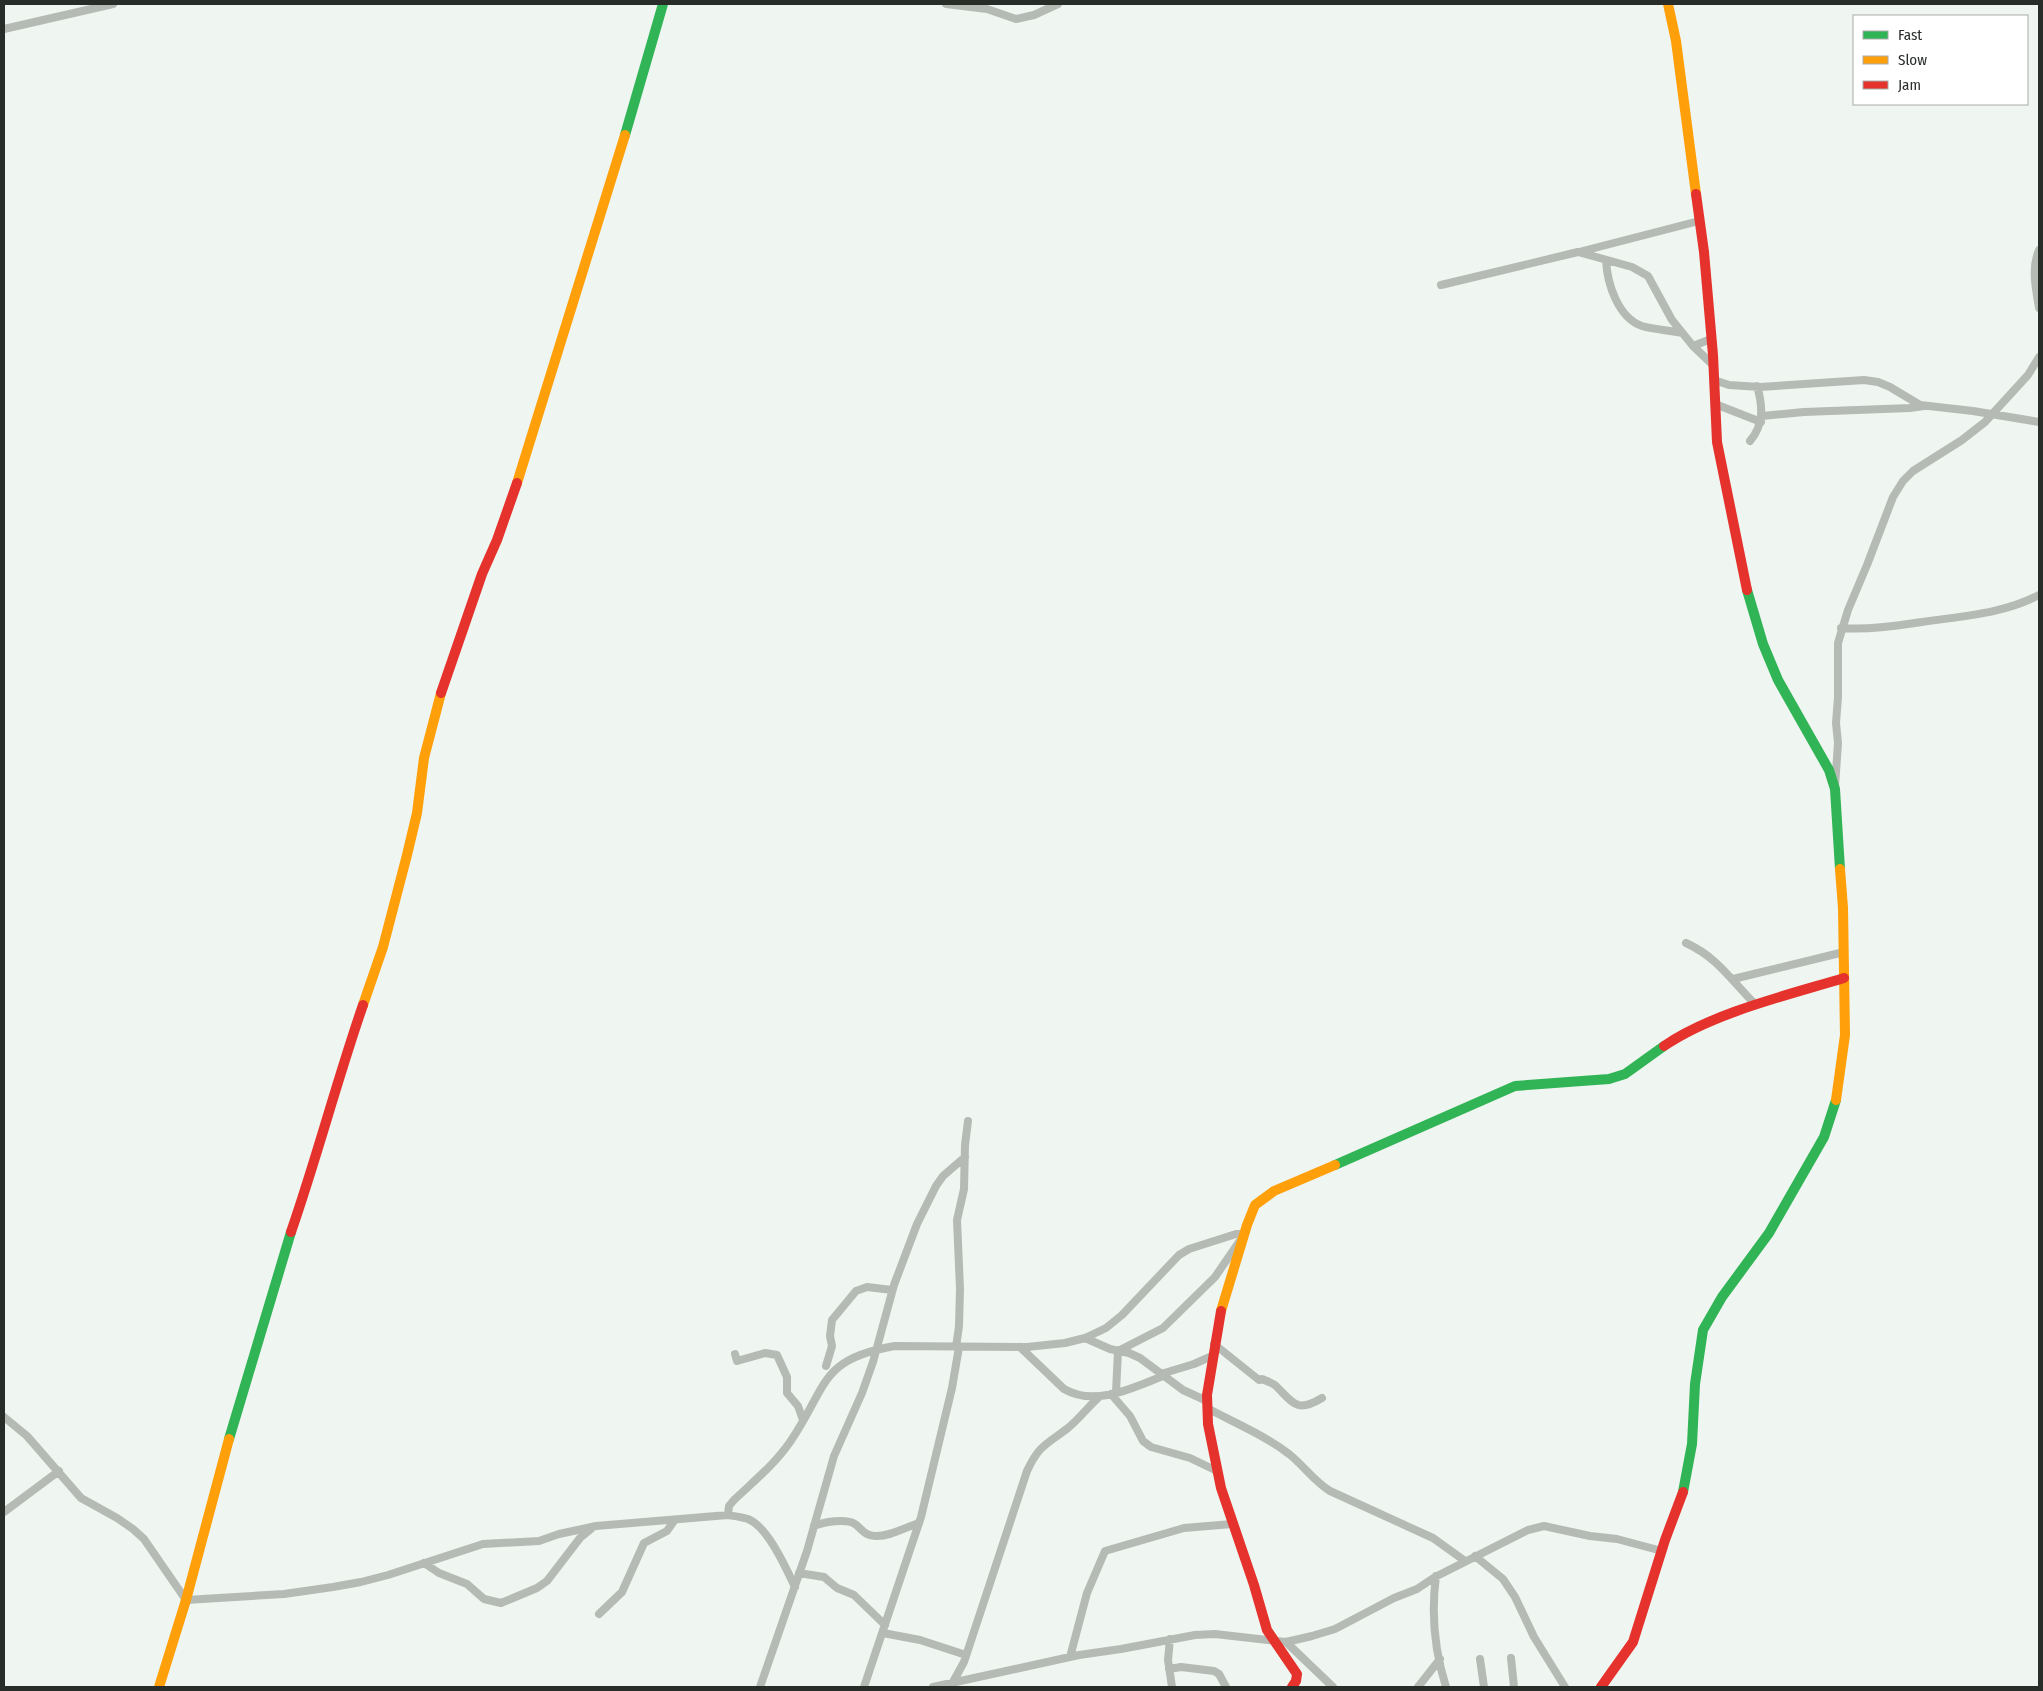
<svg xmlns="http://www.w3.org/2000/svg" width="2043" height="1691" font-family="'Fira Sans Condensed',sans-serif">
  <rect width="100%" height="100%" fill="#eff5f0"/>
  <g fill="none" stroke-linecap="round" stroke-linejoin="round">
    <path stroke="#b6bab4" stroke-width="8" d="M946,4L987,9L1016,19L1034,15L1058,4
      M4,29L113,4
      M2039,250C2031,268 2036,289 2039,308
      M1579,252L1699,221
      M1606,260C1607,283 1618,318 1642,326C1655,330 1669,330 1682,333
      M1441,285L1578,252L1632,267L1648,276L1672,320L1693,346L1713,365
      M1693,346L1711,339
      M1714,380L1729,385L1760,387L1864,380L1878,382L1890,387L1920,405L1973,411L2039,422
      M1715,404L1761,422
      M1762,416L1804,412L1910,408L1924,406
      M1750,441C1764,425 1763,406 1757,386
      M1841,628C1869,630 1895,626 1922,622C1962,616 2003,614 2039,595
      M1835,787L1838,743L1836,723L1838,697V643L1848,610L1867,565L1893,497L1903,481L1913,471L1962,440L1985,422L2028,375L2039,357
      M1686,943C1719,958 1732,982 1756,1005
      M1733,979L1844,952
      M1085,1338L1110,1349L1129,1353L1140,1358L1183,1390L1207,1401
      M1214,1344L1259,1380L1262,1379C1267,1381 1273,1383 1276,1386C1294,1404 1297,1413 1322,1398
      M956,1347L959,1326L960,1289L957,1220L964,1189L965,1145L968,1121
      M1020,1347L1064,1389C1095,1407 1132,1388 1163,1376
      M735,1354L737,1361L765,1353L777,1355L787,1377V1393L798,1406L803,1420
      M826,1366L832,1346L830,1336L832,1320L856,1291L867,1287L892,1290
      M1161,1374L1194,1364L1212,1356
      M1116,1392L1118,1351L1163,1328L1215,1277L1239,1242
      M1111,1394L1130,1416L1143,1441L1151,1447L1190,1458L1217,1471
      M1207,1408C1235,1423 1264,1435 1289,1454C1304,1466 1314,1481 1330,1491L1433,1538L1465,1561
      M4,1417L27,1436L81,1498L117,1518L133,1529L144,1539L186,1600L284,1594L333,1587L361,1582L388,1575L483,1544L539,1541L559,1534L596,1526L728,1515C734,1516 742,1517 748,1519C768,1527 786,1568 795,1587
      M4,1512L59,1471
      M728,1515L729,1506L734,1500C754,1481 775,1464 790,1442C828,1387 818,1359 895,1346L1027,1347L1065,1343L1085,1338L1106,1328L1122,1315L1179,1255L1189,1249L1236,1234H1244
      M814,1526C823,1522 846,1518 855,1524C862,1529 865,1536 875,1536C889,1537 906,1527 919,1523
      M1475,1556L1503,1579L1515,1597L1534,1637L1565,1687
      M424,1563L439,1573L467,1584L484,1599L501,1603L537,1588L547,1581L580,1538L591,1529
      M799,1573L824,1577L837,1588L854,1595L885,1625
      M1436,1576C1431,1613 1435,1652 1446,1687
      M599,1614L622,1592L644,1543L667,1531L674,1521
      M883,1633L920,1640L966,1655
      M1170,1639L1168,1660L1172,1687
      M1286,1642L1333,1687
      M1070,1657L1087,1593L1105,1551L1184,1528L1232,1524
      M1511,1658L1514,1687
      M1480,1659L1484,1687
      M1169,1669L1181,1667L1214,1671L1219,1674L1226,1687
      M953,1682L964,1662L1027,1471C1039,1445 1047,1444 1068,1428C1079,1419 1088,1407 1099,1397
      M760,1687L807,1551L834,1456L862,1393L873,1362L894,1285L917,1224L936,1186L943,1176L965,1157
      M864,1687L921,1517L952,1388L959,1347
      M933,1687L1079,1655L1121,1649L1195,1635L1215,1634L1286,1642L1312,1636L1335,1629L1394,1598L1417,1589L1435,1577L1528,1530L1544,1526L1590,1536L1617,1539L1662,1551
      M1418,1687L1440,1659"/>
    <path stroke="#30b455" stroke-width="10" d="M625,135L663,4
      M1747,590L1763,644L1778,680L1829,770L1835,789L1840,869
      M1335,1165L1515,1086L1609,1079L1625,1074L1664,1046
      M229,1439L291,1232
      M1683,1492L1692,1444L1695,1384L1703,1330L1722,1297L1769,1233L1824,1137L1836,1100"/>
    <path stroke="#ff9f0a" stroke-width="10" d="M1668,4L1676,41L1696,194
      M517,483L625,135
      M363,1005L383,947L407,855L417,813L424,758L441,693
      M1836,1100L1845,1035L1843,908L1840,869
      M1221,1311L1247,1225L1255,1205L1274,1191L1335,1165
      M159,1687L186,1600L229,1439"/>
    <path stroke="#e5322d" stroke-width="10" d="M1696,194L1704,252L1713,355L1717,442L1747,590
      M441,693L482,574L497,540L517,483
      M1664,1046C1712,1013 1788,995 1844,978
      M291,1232C317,1157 337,1080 363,1005
      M1221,1311L1207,1395L1208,1424L1221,1488L1254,1585L1267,1630L1297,1674L1296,1681L1292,1687
      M1601,1687L1633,1642L1665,1540L1683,1492"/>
  </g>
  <rect width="2043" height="1691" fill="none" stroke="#292d2a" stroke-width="10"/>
  <rect x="1853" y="15" width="175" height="90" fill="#ffffff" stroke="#a9abaa"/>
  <rect x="1863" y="31" width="25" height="8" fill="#30b455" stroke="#a9abaa"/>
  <text x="1898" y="40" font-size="15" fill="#292d2a">Fast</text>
  <rect x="1863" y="56" width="25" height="8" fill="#ff9f0a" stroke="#a9abaa"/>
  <text x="1898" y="65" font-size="15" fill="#292d2a">Slow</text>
  <rect x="1863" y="81" width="25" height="8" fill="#e5322d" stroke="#a9abaa"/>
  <text x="1898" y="90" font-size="15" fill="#292d2a">Jam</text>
</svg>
